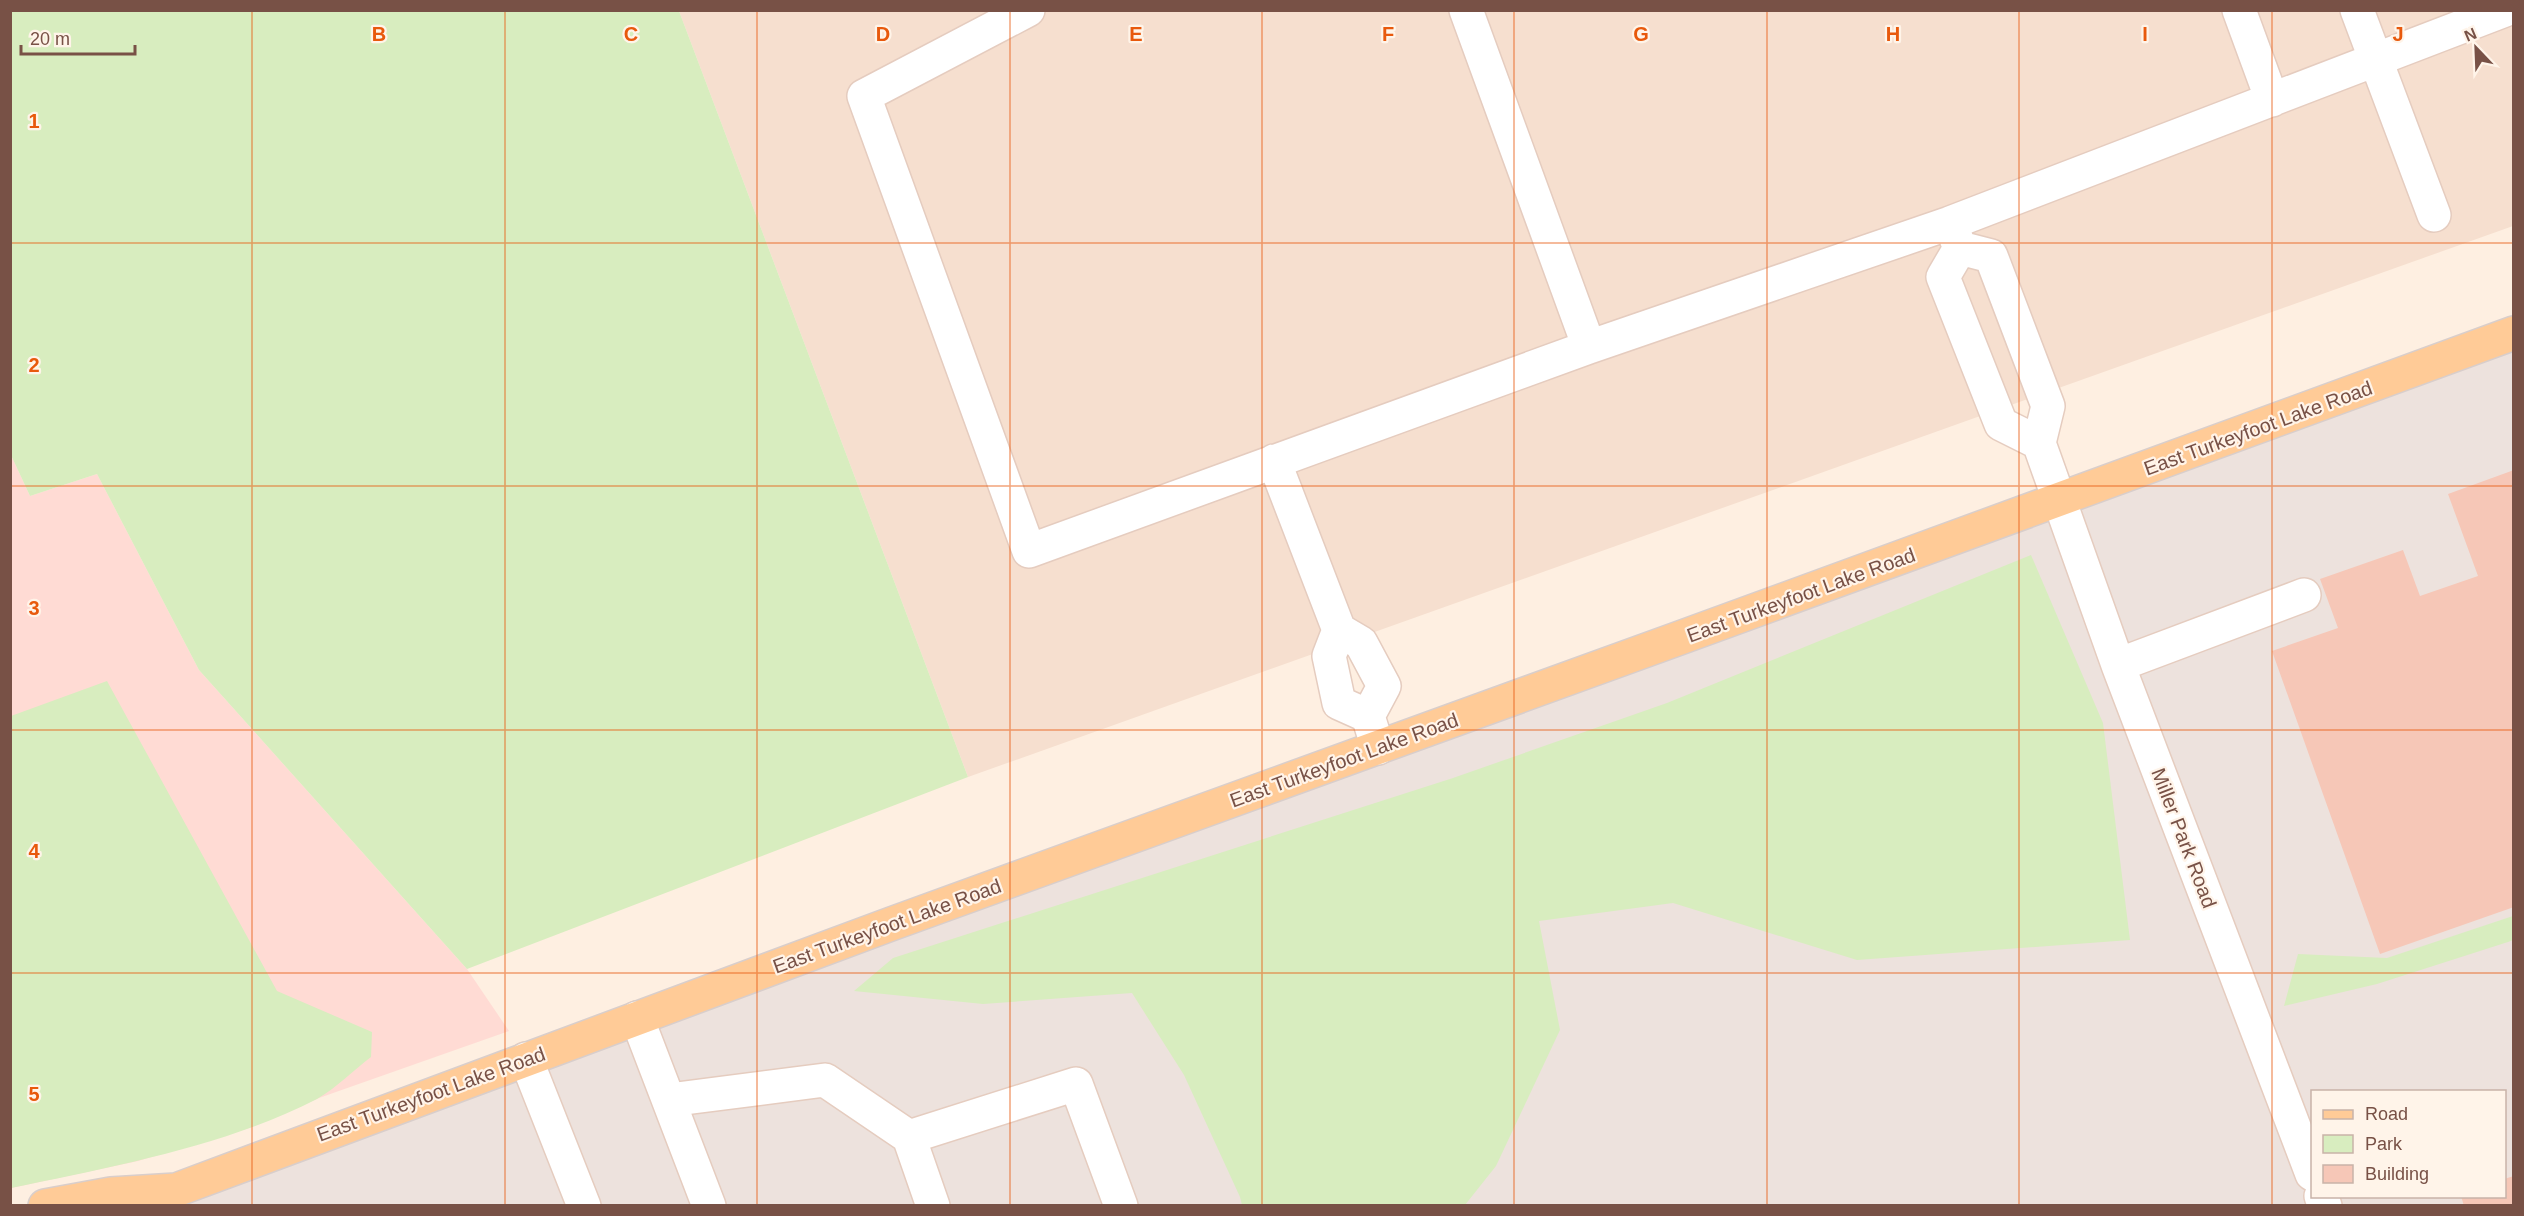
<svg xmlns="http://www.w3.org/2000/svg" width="2524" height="1216" font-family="Helvetica,sans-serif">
  <rect width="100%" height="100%" fill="#feefe1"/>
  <path fill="#f6dfcf" d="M679,11H2513V226L968,777Z"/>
  <path fill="#ffdbd4" d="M10,453L30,496L97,474L199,670L467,969L509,1031L319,1098L249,1128L138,1161L11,1188Z"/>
  <path fill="#ede2dd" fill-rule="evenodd" d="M2513,333V1205L165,1206ZM2312,1092H2504V1196H2312Z"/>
  <path fill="#d8edbf" d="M10,11H679L968,777L467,969L199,670L97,474L30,496L10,453Z
    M2031,555L2103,723L2130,940L1857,960L1673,903L1539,921L1560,1030L1496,1166L1465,1205H1242L1240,1197L1184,1075L1132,993L983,1004L854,991L893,958L1453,778L1667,703Z
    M107,681L277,991L372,1032L371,1057C354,1070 336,1088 317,1099C226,1146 111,1167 11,1188V716Z
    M2513,916V940L2508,942L2377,984L2284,1006L2298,954L2387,958Z"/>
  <path fill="#f6c7b7" d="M2514,470V907L2380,954L2272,651L2338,628L2320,579L2403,550L2420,596L2478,576L2448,494Z
    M2514,1176V1206H2464L2461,1196H2504V1179Z"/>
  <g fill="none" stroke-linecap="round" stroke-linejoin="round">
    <defs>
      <path id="minor" d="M1028,10L864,96L1029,551L1589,347L1950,223L1960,248
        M1466,10L1589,347
        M2239,10L2272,100
        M2357,10L2434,215
        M1950,223L2505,10
        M1960,248L1991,256L2048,406L2039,443L2118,665L2312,1174
        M1960,248L1943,277L2001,424L2039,443
        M1274,461L1339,630L1361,643L1384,686L1368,716L1378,748
        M1339,630L1329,656L1339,703L1368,716
        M2118,665L2304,595
        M637,1018L709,1206
        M526,1059L584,1206
        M669,1100L825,1080L909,1137L1076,1084L1121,1206
        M909,1137L933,1206
        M2321,1196L2325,1206"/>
      <path id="major" d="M45,1206L111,1194L176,1190
        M154,1206L176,1190C414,1101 652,1012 891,924C1432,726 1974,534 2514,333"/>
    </defs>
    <use href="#minor" stroke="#e5ccbf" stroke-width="36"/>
    <use href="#major" stroke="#d9cecb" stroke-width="36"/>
    <use href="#minor" stroke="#fff" stroke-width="33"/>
    <use href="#major" stroke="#ffcb97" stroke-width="33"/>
  </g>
  <path fill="none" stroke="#e8590c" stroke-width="1.5" stroke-opacity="0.55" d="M252,10V1206M505,10V1206M757,10V1206M1010,10V1206M1262,10V1206M1514,10V1206M1767,10V1206M2019,10V1206M2272,10V1206M10,243H2514M10,486H2514M10,730H2514M10,973H2514"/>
  <g text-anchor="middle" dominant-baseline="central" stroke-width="4.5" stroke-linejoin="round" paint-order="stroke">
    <g font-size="20" fill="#785146" stroke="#fff4e9">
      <text transform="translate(2258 428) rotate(-20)">East Turkeyfoot Lake Road</text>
      <text transform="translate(1801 595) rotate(-20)">East Turkeyfoot Lake Road</text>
      <text transform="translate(1344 760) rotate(-20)">East Turkeyfoot Lake Road</text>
      <text transform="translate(2184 838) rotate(69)">Miller Park Road</text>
      <text transform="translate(887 926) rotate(-20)">East Turkeyfoot Lake Road</text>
      <text transform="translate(431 1094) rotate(-20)">East Turkeyfoot Lake Road</text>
    </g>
  </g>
  <g font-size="20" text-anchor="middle" font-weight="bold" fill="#e8590c" stroke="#fff4e9" stroke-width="4.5" stroke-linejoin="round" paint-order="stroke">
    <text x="379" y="41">B</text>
    <text x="631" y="41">C</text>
    <text x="883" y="41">D</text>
    <text x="1136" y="41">E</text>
    <text x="1388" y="41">F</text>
    <text x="1641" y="41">G</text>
    <text x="1893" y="41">H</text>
    <text x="2145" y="41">I</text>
    <text x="2398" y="41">J</text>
    <text x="34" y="128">1</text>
    <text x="34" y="372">2</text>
    <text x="34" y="615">3</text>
    <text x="34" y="858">4</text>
    <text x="34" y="1101">5</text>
  </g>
  <rect width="2524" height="1216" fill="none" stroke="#785146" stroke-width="24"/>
  <rect x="2311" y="1090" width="195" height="108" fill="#fff4e9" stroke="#c9b3a8" stroke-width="1.5"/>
  <rect x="2323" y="1110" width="30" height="9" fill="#ffcb97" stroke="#c9b3a8" stroke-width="1.5"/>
  <text x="2365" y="1120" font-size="18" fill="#785146">Road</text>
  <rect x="2323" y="1135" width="30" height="18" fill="#d8edbf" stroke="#c9b3a8" stroke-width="1.5"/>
  <text x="2365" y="1150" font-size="18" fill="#785146">Park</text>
  <rect x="2323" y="1165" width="30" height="18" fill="#f6c7b7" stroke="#c9b3a8" stroke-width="1.5"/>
  <text x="2365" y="1180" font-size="18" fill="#785146">Building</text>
  <g transform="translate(2476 48) rotate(337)" stroke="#fff4e9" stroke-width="4.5" paint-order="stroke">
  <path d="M0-4.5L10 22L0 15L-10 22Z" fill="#785146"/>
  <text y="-9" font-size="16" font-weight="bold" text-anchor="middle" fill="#785146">N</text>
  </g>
  <path d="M21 45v9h114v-9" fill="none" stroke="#785146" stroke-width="3"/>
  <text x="30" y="45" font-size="18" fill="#785146" stroke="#fff4e9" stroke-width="4.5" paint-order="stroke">20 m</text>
</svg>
